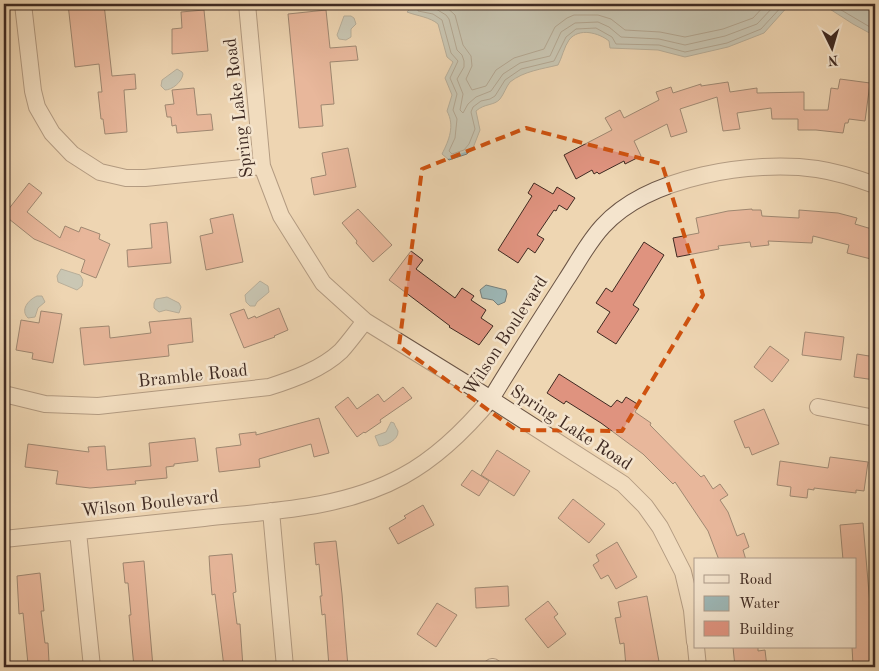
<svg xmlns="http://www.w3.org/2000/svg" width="879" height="671" font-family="'Old Standard TT',serif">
  <rect width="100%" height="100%" fill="#eed6b2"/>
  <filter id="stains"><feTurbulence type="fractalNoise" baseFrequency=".004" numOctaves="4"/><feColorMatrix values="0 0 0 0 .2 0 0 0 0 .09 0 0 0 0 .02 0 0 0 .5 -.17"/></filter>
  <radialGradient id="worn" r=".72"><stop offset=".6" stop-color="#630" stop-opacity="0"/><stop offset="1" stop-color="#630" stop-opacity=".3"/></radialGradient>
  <path fill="#9db7b6" stroke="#777f7b" d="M414,4H790L764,33L728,47L685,57L658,50L610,48L609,41C599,33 579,27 569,40C564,47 562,58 558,65C542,69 524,71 510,82C506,87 504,94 500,99C494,106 485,103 476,111L480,130L473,148L467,154L449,160L442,154C449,140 455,126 447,111L452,95L445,78L453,62L447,57L438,24C430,17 417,16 407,12Z
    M822,4H875V36L853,24Z
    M344,16H351L354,18L356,24L351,29V37L346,40L339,39L337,35Z
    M177,69L182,72L183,74C182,82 172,90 165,90L161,86L162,80Z
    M61,269L80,275L83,280L82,286L77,290L58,282L57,276Z
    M260,281L268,286L269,292L257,302L255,306H250L246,302L245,295Z
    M486,285L506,290L507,294L505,302L498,305L493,300L482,298L480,290Z
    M37,296H42L45,302L38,308L35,317L28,318C20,310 28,300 37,296Z
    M167,297L179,303L181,307L179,313L166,310L159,312L154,308V303L156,299Z
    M391,422L394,423C395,426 397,429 398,431C399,440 385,446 379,446L375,436L386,432Z"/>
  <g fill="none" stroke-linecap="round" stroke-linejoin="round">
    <path stroke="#6e706c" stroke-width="1" d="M417,4L418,11L433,14L442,20L451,53L458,61L450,78L457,94L453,110L457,119L455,138L449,151L452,154L464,150L469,144L475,129L471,112L473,107L481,101L490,99L495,96L505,80L521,69L554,61L566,37L576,29L596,28L612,37L616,44L659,45L685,52L727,43L761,29L784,4
      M424,4L425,7L436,9L446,15L449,19L457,50L462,55L464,61V67L457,79L463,94L460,110L463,113L468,104L476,97L491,91L503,74L520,63L550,56L561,32L575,23L598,22L609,27L621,37L659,39L685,45L725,36L757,24L776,4
      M443,4L455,15L463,45L471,56L472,66L466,79L472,90L486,86L496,70L514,58L544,49L555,27L567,18L574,15H598L611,19L625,30L660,32L685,37L723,29L753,18L766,4
      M831,4L875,30"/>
  </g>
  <path fill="#df937f" stroke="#3f2a22" d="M68,4H104L112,76L135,74L136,89L124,90L127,132L105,134L103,119H101L98,92H102L99,64L75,67Z
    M204,10L208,51L172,54V29L182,28L181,12Z
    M326,10L330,48L356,46L358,60L330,62L334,104L321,105L323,126L299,128L288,14Z
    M840,79L870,83L865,121L849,119L848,123H845L843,133L816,130H798V119H772L771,108L737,113L740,129L723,131L717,97L680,109L687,132L671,137L667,124L634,141L641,156L625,164L624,161L599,174L597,172L594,174L592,170L576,179L564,155L612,130L605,118L620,110L624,118L659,100L656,92L671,87L673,93L701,84V86L728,82L730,92L757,88V93L804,92V110H828L831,88L838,89Z
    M194,88L197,115L211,114L213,130L177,133L176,125L172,126L171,117H167L165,105L174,104L172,90Z
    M348,148L356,187L314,195L311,178L326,175L322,153Z
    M29,183L42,193L27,212L60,238L65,226L79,232L81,227L100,234L99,239L110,244L96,278L81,272L85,260L34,239L4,215Z
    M534,183L553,194L557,187L575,198L567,210L559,205L556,211L554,210L537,235L544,239L535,253L528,248L518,263L498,250L532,196L528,193Z
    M358,209L392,245L373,262L356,243L357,241L342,223Z
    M752,209V210H761L762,216L799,218V210L838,213L857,218L855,224L875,230V260L847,253L849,245L813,236L812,243L768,241L769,245L751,247L750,242L718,246L719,249L677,257L673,238L699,233L696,218L728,211Z
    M233,214L243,262L206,270L200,236L213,233L210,219Z
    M167,222L171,263L128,267L127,250L152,248L150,224Z
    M644,242L664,255L633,305L639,309L616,344L597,332L610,312L596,303L606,288L612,292Z
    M411,251L423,260L416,269L455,298L462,288L474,296L471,300L486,310L481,318L493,326L479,345L449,327L450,326L389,280Z
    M279,308L288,330L274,336L275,337L244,348L230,314L244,309L248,319L255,316L256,318Z
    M41,311L62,314L53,363L32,359L33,353L16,350L21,320L39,323Z
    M191,318L193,342L168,345L169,356L84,365L80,328L109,326L110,338L151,333L149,322Z
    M805,332L844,337L841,360L802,355Z
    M770,346L789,360L772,382L754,367Z
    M857,354L875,357V380L854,377Z
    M559,374L611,407L617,400L622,403L626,397L639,405L635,412L651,423L650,425L701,477L704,475L713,489L720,484L728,495L720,500L728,512L737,536L744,533L749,547L743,550L746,560H719L708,531L675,482L673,484L643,454L601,423L566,401L564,404L547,393Z
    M403,387L412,398L380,420L381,422L365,433L364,432L357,437L335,407L348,397L357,409L378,394L384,402Z
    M764,409L779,444L752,455L749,447L745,448L734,421Z
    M319,418L329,453L314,457L311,444L259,459L260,467L219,472L216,448L241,445L239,434L256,432V435Z
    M195,438L198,461L174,464V466L166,467L167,478L135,481L136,484L90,488L56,484L58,471L25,467L28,444L89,452L88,447L105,446L107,470L151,466L149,443Z
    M497,450L530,471L514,496L481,475Z
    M830,457L868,462L864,491L856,490V493L814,488V490L808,489L807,498L790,496L791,487L777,485L780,461L828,468Z
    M472,470L489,481L479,496L461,485Z
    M573,499L605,524L589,543L558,518Z
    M423,505L434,525L398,544L389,528L406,518L404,516Z
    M863,523L875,663L853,665L852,647H855V560H843L840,525Z
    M336,541L342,594L348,667H329L325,614L322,615L320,596H322L319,564L316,565L314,543Z
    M617,542L637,577L616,589L608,575L601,579L593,565L599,561L596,555Z
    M232,554L236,592L233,593L237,624H240L243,667H224L215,594L212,595L210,572L209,556Z
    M144,561L153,667H134L129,615H131L128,583H125L123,563Z
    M40,573L44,611H41L45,643H48L49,662L28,664L23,613L19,614L17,576Z
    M508,586L509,606L476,608L475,588Z
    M647,596L660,667H626L624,643L620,644L615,618L621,617L618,602Z
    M548,601L558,614L554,617L566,634L548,648L525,619Z
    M437,603L457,615L436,647L417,634Z
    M733,647H758V651L765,650L767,667H735Z"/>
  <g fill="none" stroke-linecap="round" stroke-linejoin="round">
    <defs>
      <path id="minor" d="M23,4L33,91L37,107L52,133L72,154L100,172L126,178H145L262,166
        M247,4L262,166L281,216L323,283L365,321L475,389L623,484L645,506L660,527L683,572L692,610L695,642
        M4,394L45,404L98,406L269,387C294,379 322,369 341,351C350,341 357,331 365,321
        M818,407L875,418
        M271,511L285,667
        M78,532L92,667
        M4,539C70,532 137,525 204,518C271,511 343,509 403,476C438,457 466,429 491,399C515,359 541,319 566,280C578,262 588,242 603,226C649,176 752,160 817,169C837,172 856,178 875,185
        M696,647L698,667
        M492,667H493"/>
    </defs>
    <use href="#minor" stroke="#6b5546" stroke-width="18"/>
    <use href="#minor" stroke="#f4e4cd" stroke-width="16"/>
  </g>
  <path d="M0 0H879V671H0ZM526,128L662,164L703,295L622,431L516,430L399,346L422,169Z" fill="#eed6b2" fill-opacity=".55" fill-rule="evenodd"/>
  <path fill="none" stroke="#cf520f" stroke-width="4" stroke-dasharray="10 6" stroke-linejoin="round" d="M526,128L662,164L703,295L622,431L516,430L399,346L422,169Z"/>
  <g text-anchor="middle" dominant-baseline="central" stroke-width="5" stroke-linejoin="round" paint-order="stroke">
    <g font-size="18" fill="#3f2a22" stroke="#f4e4cd">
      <text transform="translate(239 108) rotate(-97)">Spring Lake Road</text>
      <text transform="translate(506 336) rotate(-57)">Wilson Boulevard</text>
      <text transform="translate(193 376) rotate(-6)">Bramble Road</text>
      <text transform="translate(571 428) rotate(33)">Spring Lake Road</text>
      <text transform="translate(150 504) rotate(-6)">Wilson Boulevard</text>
    </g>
  </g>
  <rect width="879" height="671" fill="none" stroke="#eed6b2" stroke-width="20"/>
  <rect x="5" y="5" width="869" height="661" fill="none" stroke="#3f2a22" stroke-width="2.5"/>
  <rect x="10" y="10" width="859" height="651" fill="none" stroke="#3f2a22"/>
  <rect x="694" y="558" width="162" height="90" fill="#f4e4cd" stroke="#ac9a89"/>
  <rect x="704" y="575" width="25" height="8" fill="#f4e4cd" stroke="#ac9a89"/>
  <text x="739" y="584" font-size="15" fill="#3f2a22">Road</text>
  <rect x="704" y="596" width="25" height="15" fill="#9db7b6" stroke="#ac9a89"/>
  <text x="739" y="608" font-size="15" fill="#3f2a22">Water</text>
  <rect x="704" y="621" width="25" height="15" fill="#df937f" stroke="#ac9a89"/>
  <text x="739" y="634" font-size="15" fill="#3f2a22">Building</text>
  <g transform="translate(832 48) rotate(175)" stroke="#f4e4cd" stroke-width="4" paint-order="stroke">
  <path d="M0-4L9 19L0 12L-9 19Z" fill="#3f2a22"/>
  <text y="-8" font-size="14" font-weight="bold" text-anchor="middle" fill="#3f2a22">N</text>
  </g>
  <rect width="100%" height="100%" filter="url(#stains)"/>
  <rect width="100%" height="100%" fill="url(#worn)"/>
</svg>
